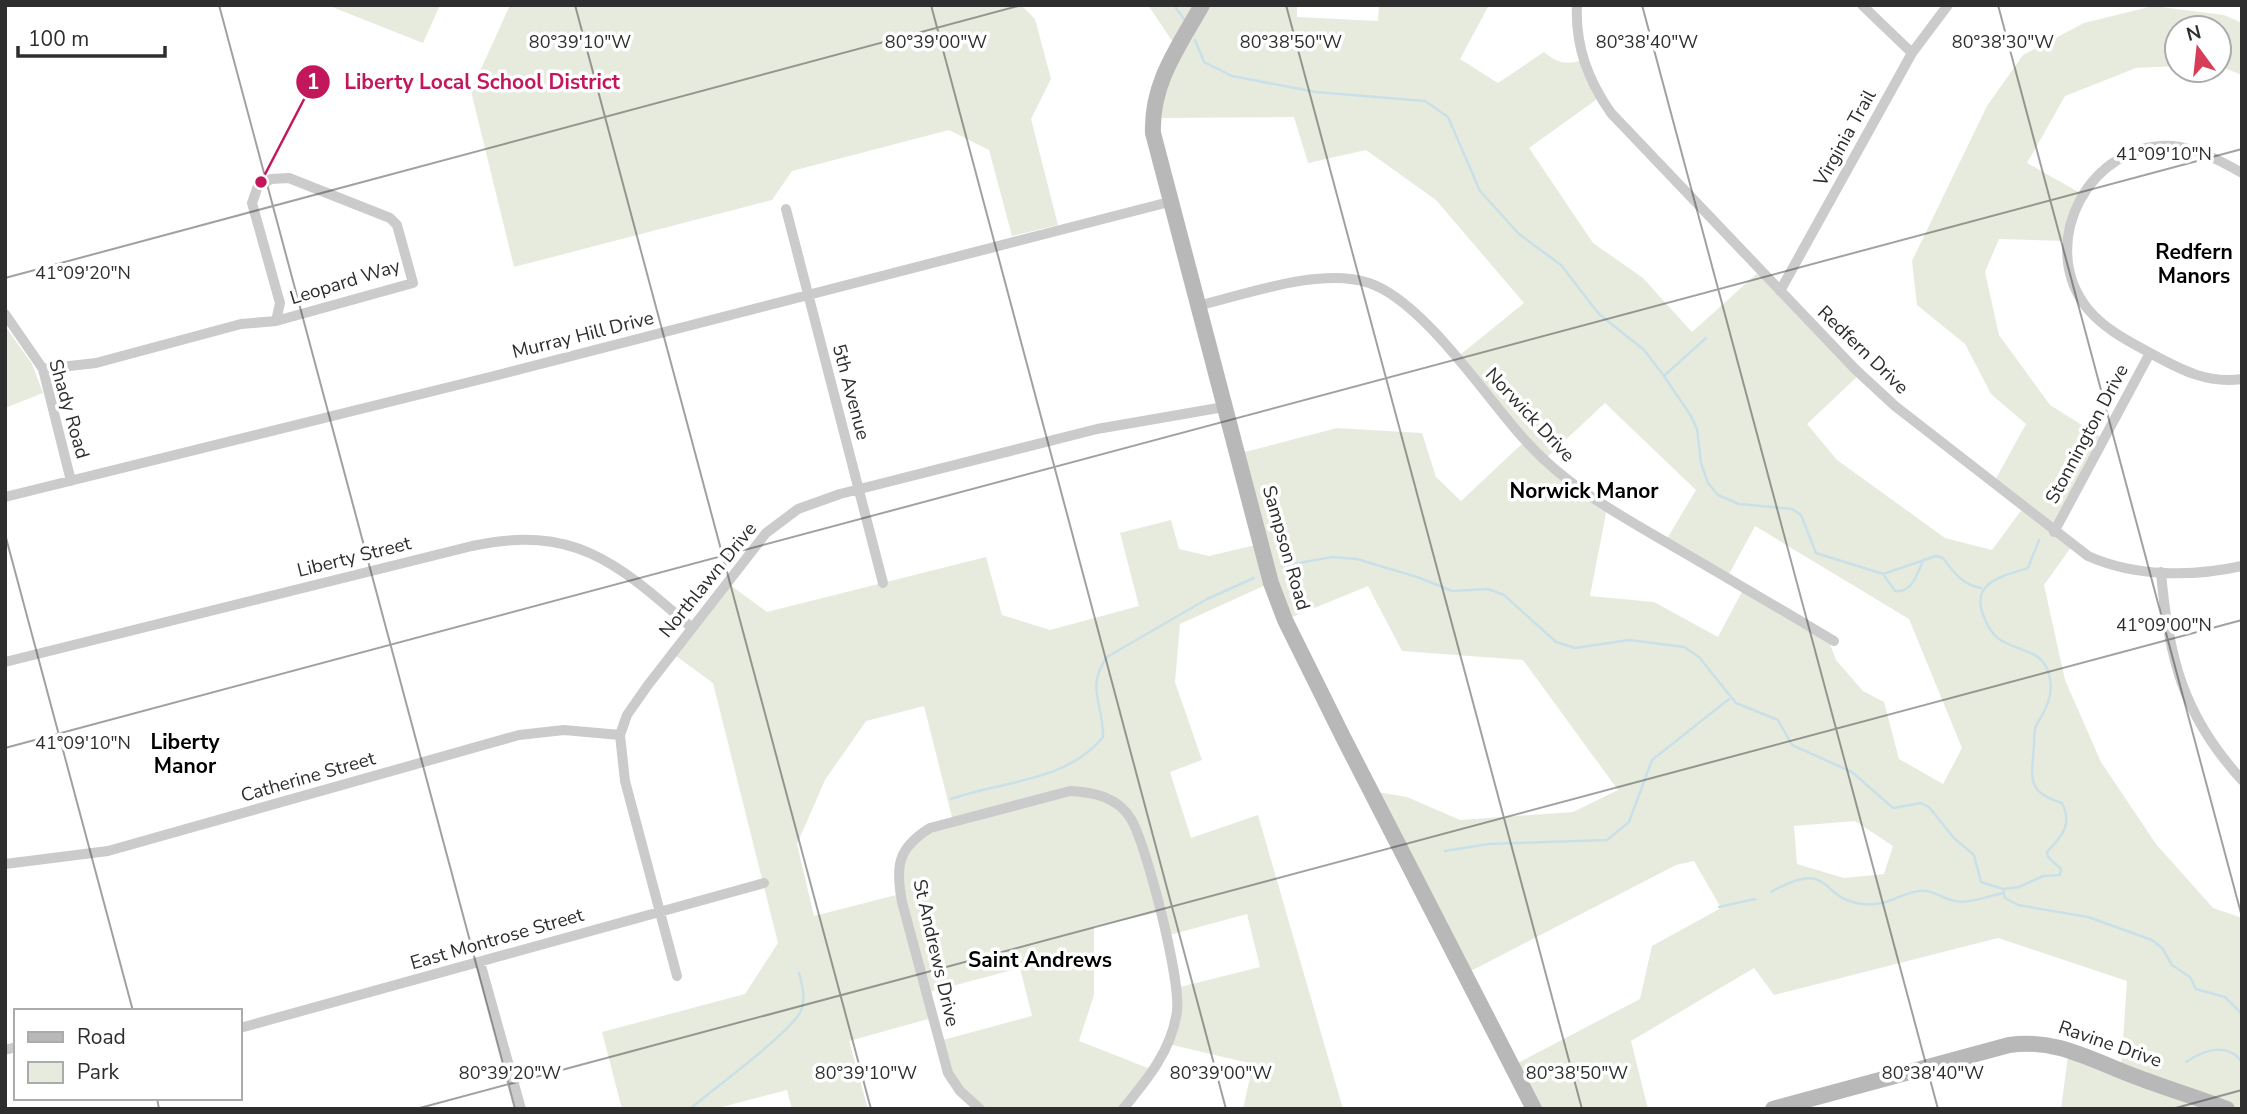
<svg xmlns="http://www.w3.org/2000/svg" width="2247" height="1114" font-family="'Nunito Sans',sans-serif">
  <rect width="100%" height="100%" fill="#fff"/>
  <path fill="#e6ebdd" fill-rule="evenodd" d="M327,5H440L423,43Z
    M510,5H1021L1035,19L1051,79L1031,119L1058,225L1012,236L989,150L949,130L792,171L772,200L514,267L471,91Z
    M1148,5H1297V17L1378,21L1379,5H1489L1460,59L1498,83L1544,52C1557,63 1566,65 1583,60L1600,97L1529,148L1593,243L1643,278L1692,332L1761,270L1860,374L1807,424L1837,460L1945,538L1992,550L2023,508L1993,484L2026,424L1991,394L1965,344L1917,305L1912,261L1987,106L2023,55L2084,23L2153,6L2224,15L2242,23V75L2219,66V28H2177V66L2136,68L2065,96L2027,163L2082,194L2068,241L1999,239L1985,272L1999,335L2050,405L2104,439L2054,531L2072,546L2044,585L2065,680L2101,762L2156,844L2213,908L2242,918V1109H2061L2069,1048L2121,1070L2127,981L1998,938L1774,995L1754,968L1631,1041L1648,1109H1534L1512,1066L1640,999L1652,946L1721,908L1694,861L1676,865L1465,974L1371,791L1407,797L1460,820L1573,812L1618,790L1523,660L1402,651L1368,586L1285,620L1270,583L1180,624L1175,682L1202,760L1170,772L1191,838L1258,815L1343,1109H1243L1253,1064L1168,1044L1176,988L1260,967L1247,914L1166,936L1159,912L1094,927V995L1079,1041L1153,1070L1123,1109H980L960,1091L939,1041L1032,1016L1020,968L926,993L932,1018L849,1041L868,1109H792L787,1090L714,1109H622L602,1032L745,994L778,943L713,683L672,653L726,582L767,612L986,557L1002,615L1050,630L1139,606L1120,533L1171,520L1179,549L1209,556L1260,544L1237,454L1337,428L1422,433L1436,477L1461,501L1525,441L1455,359L1524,303L1436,200L1366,150L1308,163L1294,117L1152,118L1177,48ZM1605,403L1696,490L1665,542L1727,578L1755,526L1909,619L1962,748L1943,784L1899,759L1884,702L1863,691L1836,660L1827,636L1744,588L1718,637L1654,602L1590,596L1607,508L1545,459ZM924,706L953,821C905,843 902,839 900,894L814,916L797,844L825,780L866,721ZM1855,821L1893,846L1884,874L1844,878L1797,864L1794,826Z
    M5,326L32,364L43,393L5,408Z"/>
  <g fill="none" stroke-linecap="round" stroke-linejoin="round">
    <path stroke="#cae0e9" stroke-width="2.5" d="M1176,8L1184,19
      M1195,40L1204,62L1232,76L1316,92L1425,101L1448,117L1480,191L1519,234L1561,265L1599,314L1644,350L1664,376L1691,416L1697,429L1701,463L1708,483L1718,495L1739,504L1792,509L1801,515L1816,553L1883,574L1936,556L1943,558C1955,574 1962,584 1981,588
      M1665,375L1706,338
      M1282,566L1332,557L1357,559L1420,578L1452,591L1488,589L1504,595L1556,642L1575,648L1629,640L1684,647L1699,657L1736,703L1778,720L1792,745L1852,772L1893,808L1921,803L1929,807L1954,838L1974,855L1981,882L2003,889L2005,898L2018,905L2088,917L2152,940L2162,948L2172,965L2190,977L2196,989L2225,997L2242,1014
      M1883,574L1895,591C1913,593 1917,573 1924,559
      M951,799C1001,781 1067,782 1103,737C1104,705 1085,688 1107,657L1207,599L1254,578
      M1445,851L1489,844L1607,840L1629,822L1652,760L1729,699
      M2004,889L2019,887L2043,876L2060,875L2061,869L2048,857L2047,852C2062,836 2073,825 2062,803C2025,792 2032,777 2034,745C2035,738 2033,730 2037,724C2046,709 2053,697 2050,679C2045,648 2019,653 1999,639C1991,633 1987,625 1984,617C1969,583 2002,576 2028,568L2039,540
      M1771,892C1833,857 1818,899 1862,904C1889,907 1897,894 1919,891C1933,889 1942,899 1955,901C1969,904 1989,896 2003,893
      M1719,907L1755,899
      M2186,1062C2204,1050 2227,1042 2242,1062
      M690,1109C712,1090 791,1032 801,1011C806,999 802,984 799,973"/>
    <path stroke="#cbcbcb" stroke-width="10" d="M1577,5C1575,46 1588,80 1611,113L1855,369L1895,406L2088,556C2135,577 2192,577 2242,566
      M1862,5L1912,53
      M2242,173C2221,161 2197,148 2173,146C2090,141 2036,243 2087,308C2104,329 2128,341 2152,354C2181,370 2208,384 2242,379
      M786,209L883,583
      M1780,291L1912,53L1948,5
      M1197,306C1248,294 1319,267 1369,283C1423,301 1485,396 1524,439C1568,489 1627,519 1683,552C1734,582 1784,611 1834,641
      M5,314L43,369L71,481
      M43,369L96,363L241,324L276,321L413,283L397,225L390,218L289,178L271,179L258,186L252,203L280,303L276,321
      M5,497L498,375L1169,202
      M2054,532L2150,353
      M2161,572C2168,656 2183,716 2242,780
      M5,662L472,546C575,524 617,563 691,627
      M5,864L108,851L519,735L564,730L620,735
      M480,962L521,1109
      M677,976L625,781L620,735L627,715L648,685L766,533L798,509L840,494L1097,429L1224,407
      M240,1028L764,883
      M5,1050L16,1047
      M980,1109L960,1091L948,1073L902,902C895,865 898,848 930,828L1070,791C1093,792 1118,797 1131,819C1147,846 1181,981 1177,1011C1172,1050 1147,1080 1123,1109"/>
    <path stroke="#b8b8b8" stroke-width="16" d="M1202,5C1179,46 1151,83 1153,133L1271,583L1285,620L1343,737L1534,1109
      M1773,1109L2009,1045C2056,1038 2091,1060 2134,1076C2165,1088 2196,1097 2227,1109"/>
  </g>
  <path fill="none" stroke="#2e2e2e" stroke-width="2" stroke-opacity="0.45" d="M219,5L515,1109M575,5L871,1109M931,5L1226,1109M1286,5L1582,1109M1642,5L1938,1109M1998,5L2242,917M5,278L1022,5M5,534L133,1011M5,748L2242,149M157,1098L159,1109M416,1109L2242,620M2172,1109L2242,1090"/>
  <g text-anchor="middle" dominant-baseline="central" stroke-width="7" stroke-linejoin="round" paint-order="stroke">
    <g font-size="19" fill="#2e2e2e" stroke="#fff">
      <text transform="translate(1845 138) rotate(-61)">Virginia Trail</text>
      <text transform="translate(345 282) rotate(-17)">Leopard Way</text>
      <text transform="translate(583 335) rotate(-14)">Murray Hill Drive</text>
      <text transform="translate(1863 350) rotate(44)">Redfern Drive</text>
      <text transform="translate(851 392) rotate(75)">5th Avenue</text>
      <text transform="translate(69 409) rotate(74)">Shady Road</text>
      <text transform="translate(1530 415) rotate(47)">Norwick Drive</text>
      <text transform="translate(2087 434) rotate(-62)">Stonnington Drive</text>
      <text transform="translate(1286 548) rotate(74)">Sampson Road</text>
      <text transform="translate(354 557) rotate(-14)">Liberty Street</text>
      <text transform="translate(708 580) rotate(-51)">Northlawn Drive</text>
      <text transform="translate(308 777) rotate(-16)">Catherine Street</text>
      <text transform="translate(497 939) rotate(-16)">East Montrose Street</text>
      <text transform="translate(936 953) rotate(77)">St Andrews Drive</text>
      <text transform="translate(2110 1044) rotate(19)">Ravine Drive</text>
    </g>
    <g font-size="21" font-weight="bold" fill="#000" stroke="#fff">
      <text x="2194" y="252">Redfern<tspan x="2194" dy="24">Manors</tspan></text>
      <text x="1584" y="491">Norwick Manor</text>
      <text x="185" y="742">Liberty<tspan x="185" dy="24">Manor</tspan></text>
      <text x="1040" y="960">Saint Andrews</text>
    </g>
  </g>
  <g font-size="18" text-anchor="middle" fill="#2e2e2e" stroke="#fff" stroke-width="7" stroke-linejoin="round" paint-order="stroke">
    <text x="2003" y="48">80°38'30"W</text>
    <text x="580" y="48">80°39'10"W</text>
    <text x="936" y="48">80°39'00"W</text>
    <text x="1291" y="48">80°38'50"W</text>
    <text x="1647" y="48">80°38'40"W</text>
    <text x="2164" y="160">41°09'10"N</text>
    <text x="83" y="279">41°09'20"N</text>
    <text x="2164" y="631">41°09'00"N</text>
    <text x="83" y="749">41°09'10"N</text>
    <text x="510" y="1079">80°39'20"W</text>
    <text x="866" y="1079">80°39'10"W</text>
    <text x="1221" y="1079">80°39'00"W</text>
    <text x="1577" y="1079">80°38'50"W</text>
    <text x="1933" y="1079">80°38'40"W</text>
  </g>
  <path fill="none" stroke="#c2185b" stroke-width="2.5" d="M261 182L313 82"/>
  <g fill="#c2185b" stroke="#fff" stroke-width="2.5">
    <circle cx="261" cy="182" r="7"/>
    <circle cx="313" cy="82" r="18"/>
  </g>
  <g font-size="21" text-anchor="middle" font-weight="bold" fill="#fff">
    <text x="313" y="89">1</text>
  </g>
  <g font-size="21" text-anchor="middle" font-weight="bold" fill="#c2185b" stroke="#fff" stroke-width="7" stroke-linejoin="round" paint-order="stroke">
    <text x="482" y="89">Liberty Local School District</text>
  </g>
  <rect width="2247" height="1114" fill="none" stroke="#2e2e2e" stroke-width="14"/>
  <rect x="14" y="1009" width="228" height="91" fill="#ffffff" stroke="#ababab" stroke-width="2"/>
  <rect x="28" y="1032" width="35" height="10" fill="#b8b8b8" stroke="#ababab" stroke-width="2"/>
  <text x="77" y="1044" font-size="21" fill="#2e2e2e">Road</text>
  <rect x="28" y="1062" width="35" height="21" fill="#e6ebdd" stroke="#ababab" stroke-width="2"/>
  <text x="77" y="1079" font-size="21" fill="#2e2e2e">Park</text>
  <g transform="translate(2198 49) rotate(345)"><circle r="33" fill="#ffffff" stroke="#ababab" stroke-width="2"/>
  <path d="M0-5L12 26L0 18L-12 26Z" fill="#d83d57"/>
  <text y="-10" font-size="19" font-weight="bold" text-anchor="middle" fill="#2e2e2e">N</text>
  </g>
  <path d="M18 46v10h147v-10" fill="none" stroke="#2e2e2e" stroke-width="3.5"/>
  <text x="28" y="46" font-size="21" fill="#2e2e2e" stroke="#ffffff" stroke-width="5" paint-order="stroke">100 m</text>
</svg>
